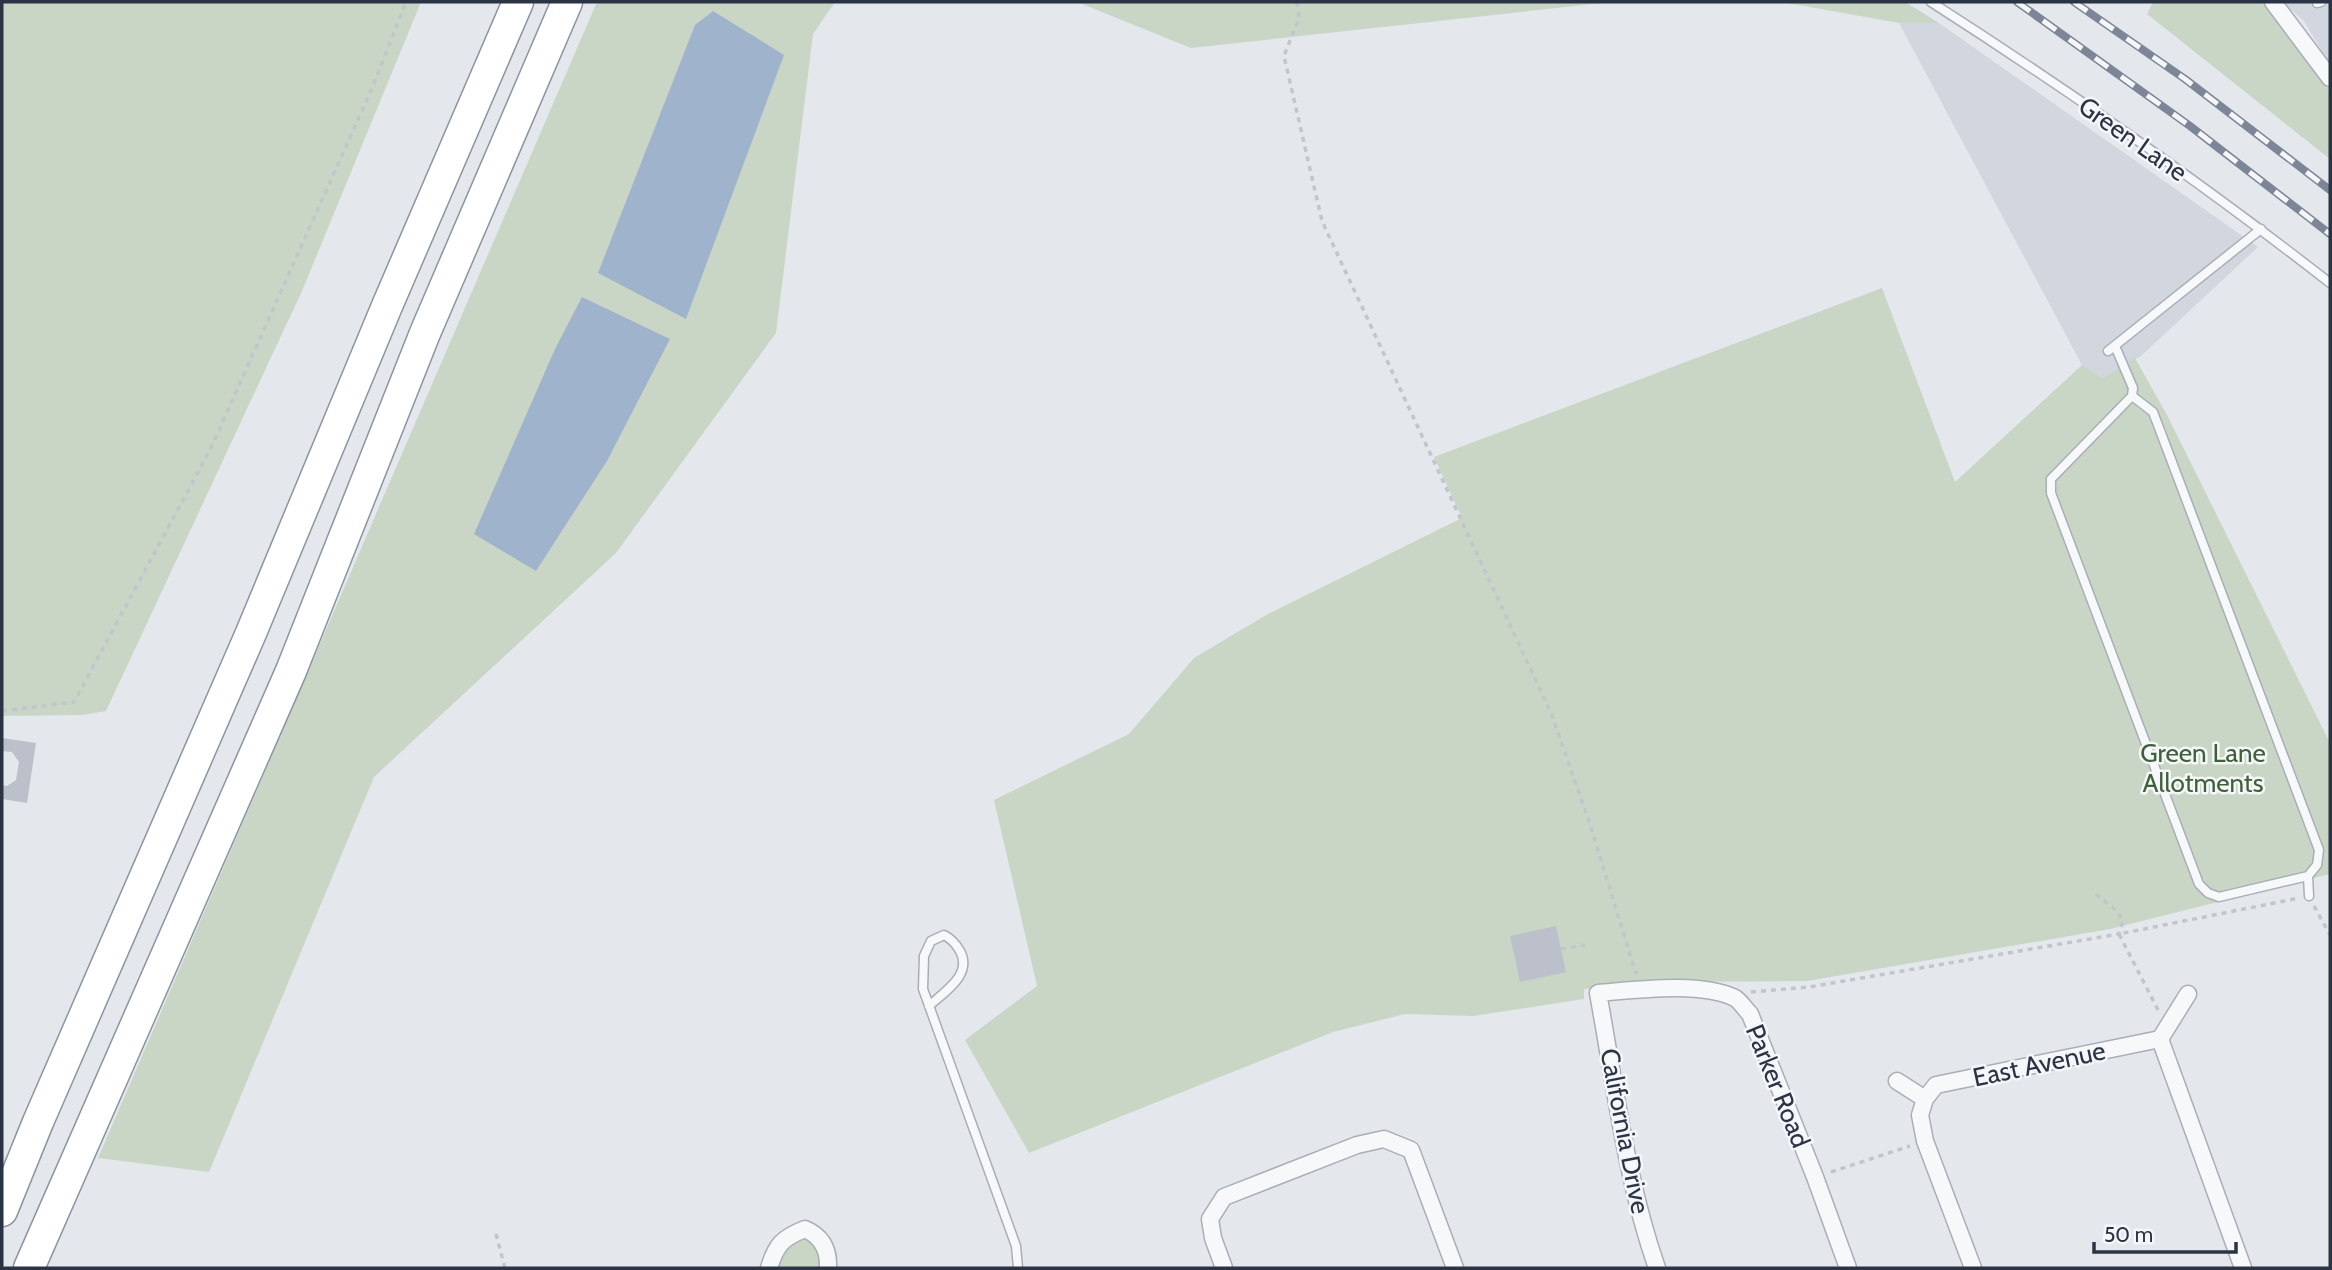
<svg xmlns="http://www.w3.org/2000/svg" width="2332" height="1270" font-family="Cabin,sans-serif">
  <rect width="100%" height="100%" fill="#e4e7ec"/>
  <path fill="#d2d6de" d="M2283,2H2330V65L2304,21Z
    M1899,23H1939L2258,247L2141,356L2103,378L2082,365Z"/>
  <path fill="#c9d6c5" d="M2,2H421L302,291L106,711L82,715L2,716Z
    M597,2H835L813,34L776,333L616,553L374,777L209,1172L98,1158Z
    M1077,2H1612L1191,48Z
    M1782,2H1905L1939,23H1899Z
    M2153,2H2264L2330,91V159L2147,14Z
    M1882,288L1955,482L2082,365L2103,378L2135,358L2167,415L2330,743V874L2110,929L1807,981L1662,982L1584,989V999L1473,1016L1405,1014L1333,1032L1029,1153L965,1040L1037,986L994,800L1129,734L1194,658L1268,614L1462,518L1434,457Z
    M805,1229L828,1268H769L788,1236Z"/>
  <path fill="#9fb4cc" d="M713,11L784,55L686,319L598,273L695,25Z
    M582,297L670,339L607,461L536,571L474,534L555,349Z"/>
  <path fill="#bbc0ca" d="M2,738L36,743L27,803L2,799V785L7,786L16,780L19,762L12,752L2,751Z
    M1556,926L1566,972L1520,982L1510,936Z"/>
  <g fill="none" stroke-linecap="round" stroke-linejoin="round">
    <defs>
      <path id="service" d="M1931,2C2068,90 2202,183 2330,283
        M2317,3L2321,2
        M2115,346L2133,388L2132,396L2051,479V493L2199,884L2208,893L2219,897L2308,876L2317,865L2319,850L2153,412L2132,396
        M2108,351L2261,229
        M2308,876L2309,896
        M929,1006C944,992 973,975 960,951C956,944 952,939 944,935L931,941L924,956L923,989L1016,1246L1018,1268"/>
      <path id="minor" d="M2273,2L2330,78
        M2188,994L2160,1039L2243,1268
        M1897,1081L1925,1099L1920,1115L1925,1141L1973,1268
        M1925,1099L1936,1085L2160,1039
        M769,1268C776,1245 782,1238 805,1229C821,1236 829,1249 828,1268
        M1224,1268L1213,1238L1210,1219L1224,1197L1357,1145L1384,1139L1411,1150L1455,1268
        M1657,1268C1626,1180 1615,1085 1598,993C1635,990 1701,981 1735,998C1740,1001 1745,1009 1750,1014L1815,1177L1848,1268"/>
      <path id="motorway" d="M2,1211L38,1122L251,633L387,306L518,2
        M29,1268L291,671L425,333L567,2"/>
    </defs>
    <use href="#service" stroke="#a9aeb7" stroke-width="11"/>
    <use href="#minor" stroke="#a9aeb7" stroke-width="19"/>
    <use href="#motorway" stroke="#8b94a3" stroke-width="33"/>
    <path stroke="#c2c5cb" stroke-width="3.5" stroke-dasharray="5 5" stroke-linecap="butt" d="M1297,2L1299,18L1284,56L1322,221L1551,713L1590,824L1636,974
      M2,711L74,702L210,450L373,86L406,2
      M2314,906L2330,935
      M1561,949L1585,945
      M1751,992L1809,987L2119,934L2123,921L2117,911L2093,892
      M2158,1010L2119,934L2299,898
      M1831,1172L1910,1146
      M496,1234L505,1268"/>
    <use href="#service" stroke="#f7f8fa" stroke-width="8"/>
    <use href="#minor" stroke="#f7f8fa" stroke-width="16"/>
    <use href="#motorway" stroke="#fff" stroke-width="30"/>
    <defs>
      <path id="rail" d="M2017,2L2190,126L2330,234
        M2074,2L2185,79L2330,190"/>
    </defs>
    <use href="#rail" stroke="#7d8696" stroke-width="8"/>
    <use href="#rail" stroke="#f4f6f9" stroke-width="5" stroke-dasharray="16" stroke-linecap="butt"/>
  </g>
  <g text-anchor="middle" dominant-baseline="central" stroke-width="5" stroke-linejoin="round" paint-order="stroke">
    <g font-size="26" fill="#2b3445" stroke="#f4f6f9">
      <text transform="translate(2133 139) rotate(35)">Green Lane</text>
      <text transform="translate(2039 1064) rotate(-12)">East Avenue</text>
      <text transform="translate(1778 1086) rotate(68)">Parker Road</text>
      <text transform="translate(1625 1131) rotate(79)">California Drive</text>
    </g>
    <g font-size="26" fill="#3f6138" stroke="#f4f6f9">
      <text x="2203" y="753">Green Lane<tspan x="2203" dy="30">Allotments</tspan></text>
    </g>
  </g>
  <rect width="2332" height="1270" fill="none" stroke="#2b3445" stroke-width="7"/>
  <path d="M2094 1242v10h142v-10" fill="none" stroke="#2b3445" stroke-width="3.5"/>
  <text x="2104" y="1242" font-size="21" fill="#2b3445" stroke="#f4f6f9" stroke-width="5" paint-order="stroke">50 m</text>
</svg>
